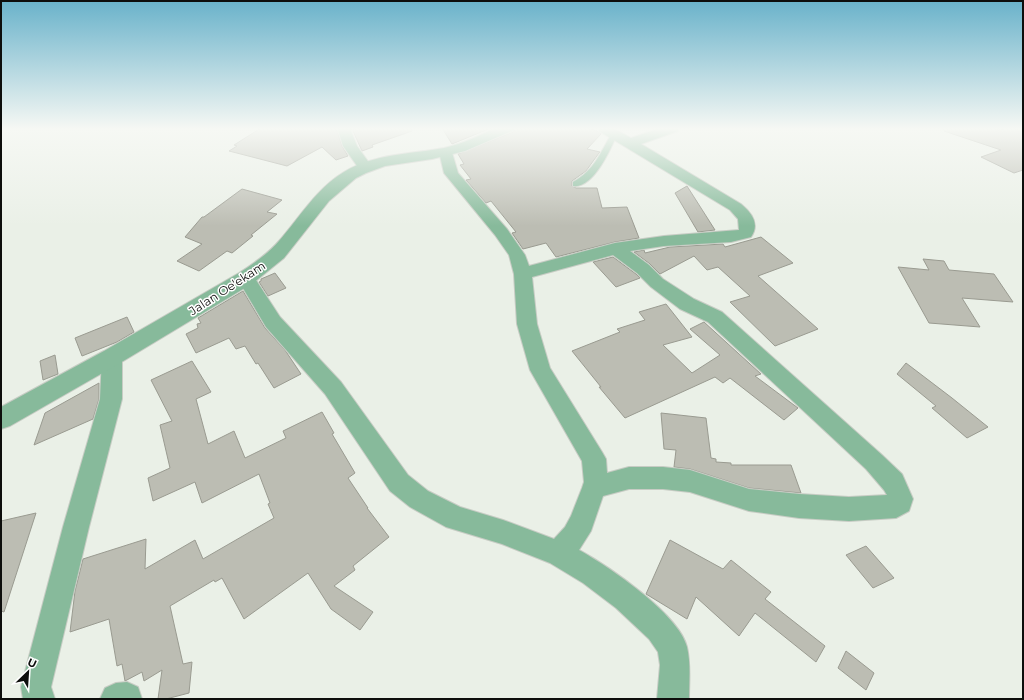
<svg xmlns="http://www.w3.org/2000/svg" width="1024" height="700" font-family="Montserrat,sans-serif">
  <rect width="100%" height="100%" fill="#eaf0e7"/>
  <path fill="#bcbdb3" stroke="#9a9b91" d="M261,128H337V130L342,146L348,156L336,160L322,147L287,166L229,151L237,146L234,145Z
    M353,128H412V131L372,145L373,147L362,151L353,131Z
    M442,128H491L452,144Z
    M515,128H587L597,131L601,134L587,149L600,152L599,153L586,171L572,181V186L576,188H597L602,208L627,207L639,238L615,242L556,257L546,243L523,249L512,233L516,232L491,201L486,203L466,180L471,179L460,165L464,164L458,154L513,132Z
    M944,128H993L999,130L1006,128H1023V170L1014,173L981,157L1001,150L944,131Z
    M687,186L715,230L698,232L675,193Z
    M242,189L282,200L267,212L277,214L251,235L253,236L232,253L227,251L199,271L177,261L202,244L185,237L202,217H204Z
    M761,237L793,263L758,276L818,329L775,346L730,302L750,296L718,267L707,270L694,256L660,274L650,264L634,252L644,250L645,253L670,247L723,244L725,247Z
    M613,257L636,274L640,278L616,287L593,262Z
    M923,259L944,261L949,270L994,274L1013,302L962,298L980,327L929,323L898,267L929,270Z
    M275,273L286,288L268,296L259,282L261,281V279Z
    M243,291L265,328L285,350L301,374L274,388L258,363L256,364L245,346L236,349L229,338L196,353L186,334L198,328L197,324L201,323L198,318Z
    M666,304L692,337L663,345L692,373L720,355L690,329L704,322L761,374L755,376L798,408L784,420L730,378L723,383L715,377L625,418L599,387H601L572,351L620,332L617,329L645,320L639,312Z
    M127,317L134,332L117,342L82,356L75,338Z
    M55,355L58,374L43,380L40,361Z
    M192,361L211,392L196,399L208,444L234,431L245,458L286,438L283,431L322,412L334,433L332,434L355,473L348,478L368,508H367L389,537L353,566L355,570L334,586L373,612L360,630L331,609L308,573L244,619L222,578L215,582L214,580L170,606L183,664L192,662L189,693L166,699H158L162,670L144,681L142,672L125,681L122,664L117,666L109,619L70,632L75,591L83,559L146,539L145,569L195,540L203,559L274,518L268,504L270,503L259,474L202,503L195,482L153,501L148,478L170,468L160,425L172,421L151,380Z
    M906,363L952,398L988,427L967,438L932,408L936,406L897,374Z
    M99,383V399L93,419L34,445L45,413Z
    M661,413L706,418L711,458L716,459V462L731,463V465H791L801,493L749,488L690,469L674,467L676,450L664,449Z
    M36,513L4,612L1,611V521Z
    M670,540L723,569L731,560L771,592L765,599L825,646L816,662L755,613L739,636L696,597L687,619L646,594Z
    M866,546L894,578L873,588L846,555Z
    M846,651L874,673L866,690L838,668Z"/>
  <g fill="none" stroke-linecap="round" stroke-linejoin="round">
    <defs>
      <path id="service" d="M612,133L617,134C611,149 593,189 573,186V182C595,170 600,153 612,133Z"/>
      <path id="minor" d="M339,128H352L351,131L357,146L372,167L370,170L365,171L360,170L343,146L338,130Z
        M598,128H613L631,138L660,128H679L678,131L641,144L741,204C752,213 760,224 751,237L731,242L664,246L630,251L649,265L663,279L694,299L722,312L882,455L902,474L913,499L909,511L896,518L849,521L799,518L749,511L690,492L663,489H629L603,496L591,531L579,550C608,566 679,614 687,647C691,664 689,682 689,699H657L660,665L658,652L649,639L616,608L583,583L550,563L502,544L446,527L410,507L390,491L325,394L266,327L237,278L240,274L246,272L252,274L280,317L341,382L408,475L428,491L460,507L503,520L554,539L565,527L571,516L582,488L584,482L582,461L530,370L517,324L514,274L509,255L495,235L444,173L439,152L441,149H451L458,173L507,229L525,255L529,266L615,243L664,236L739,230L738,219L730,210L599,131ZM613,255L637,273L651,287L680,309L708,322L866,469L884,490L887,495L849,497L799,494L749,489L690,470L663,467H629L607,473L606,459L602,452L550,368L537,324L532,277Z
        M112,349L119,352L122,357V399L89,527L51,687L55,699H23L21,687L63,527L100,399L102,357L105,352Z
        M127,682L138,687L142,699H100L105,688L116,683Z"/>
      <path id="tertiary" d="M495,128H514L512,131L465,151L432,159L385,166L366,173L356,178L329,201L284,258L253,283L120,363L10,426L1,429V407L104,351L239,273C253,264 268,254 279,241C300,217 316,189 344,172C373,154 411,154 444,148C462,144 479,136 495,128Z"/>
    </defs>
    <use href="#service" stroke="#c7ccc4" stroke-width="2"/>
    <use href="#minor" stroke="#c7ccc4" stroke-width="2"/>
    <use href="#tertiary" stroke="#c7ccc4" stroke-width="2"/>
    <use href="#service" fill="#87ba9b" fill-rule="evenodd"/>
    <use href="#minor" fill="#87ba9b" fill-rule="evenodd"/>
    <use href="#tertiary" fill="#87ba9b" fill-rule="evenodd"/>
  </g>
  <linearGradient id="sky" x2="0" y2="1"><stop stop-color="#69b2ca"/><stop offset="0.57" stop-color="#f6f8f4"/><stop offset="1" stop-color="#f6f8f4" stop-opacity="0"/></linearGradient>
  <rect width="1024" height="226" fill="url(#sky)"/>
  <g text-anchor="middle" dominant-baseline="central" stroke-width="3" stroke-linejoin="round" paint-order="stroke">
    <g font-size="12" fill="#0d0e0c" stroke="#fff">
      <text transform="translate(227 288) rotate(-33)">Jalan Oe'ekam</text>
    </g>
  </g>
  <rect width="1024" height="700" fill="none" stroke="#0d0e0c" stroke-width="4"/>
  <g transform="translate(28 672) rotate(25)" stroke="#ffffff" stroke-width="3" paint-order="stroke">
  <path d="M0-3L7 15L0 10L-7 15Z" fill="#0d0e0c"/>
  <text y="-6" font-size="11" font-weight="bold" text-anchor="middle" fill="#0d0e0c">U</text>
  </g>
</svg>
